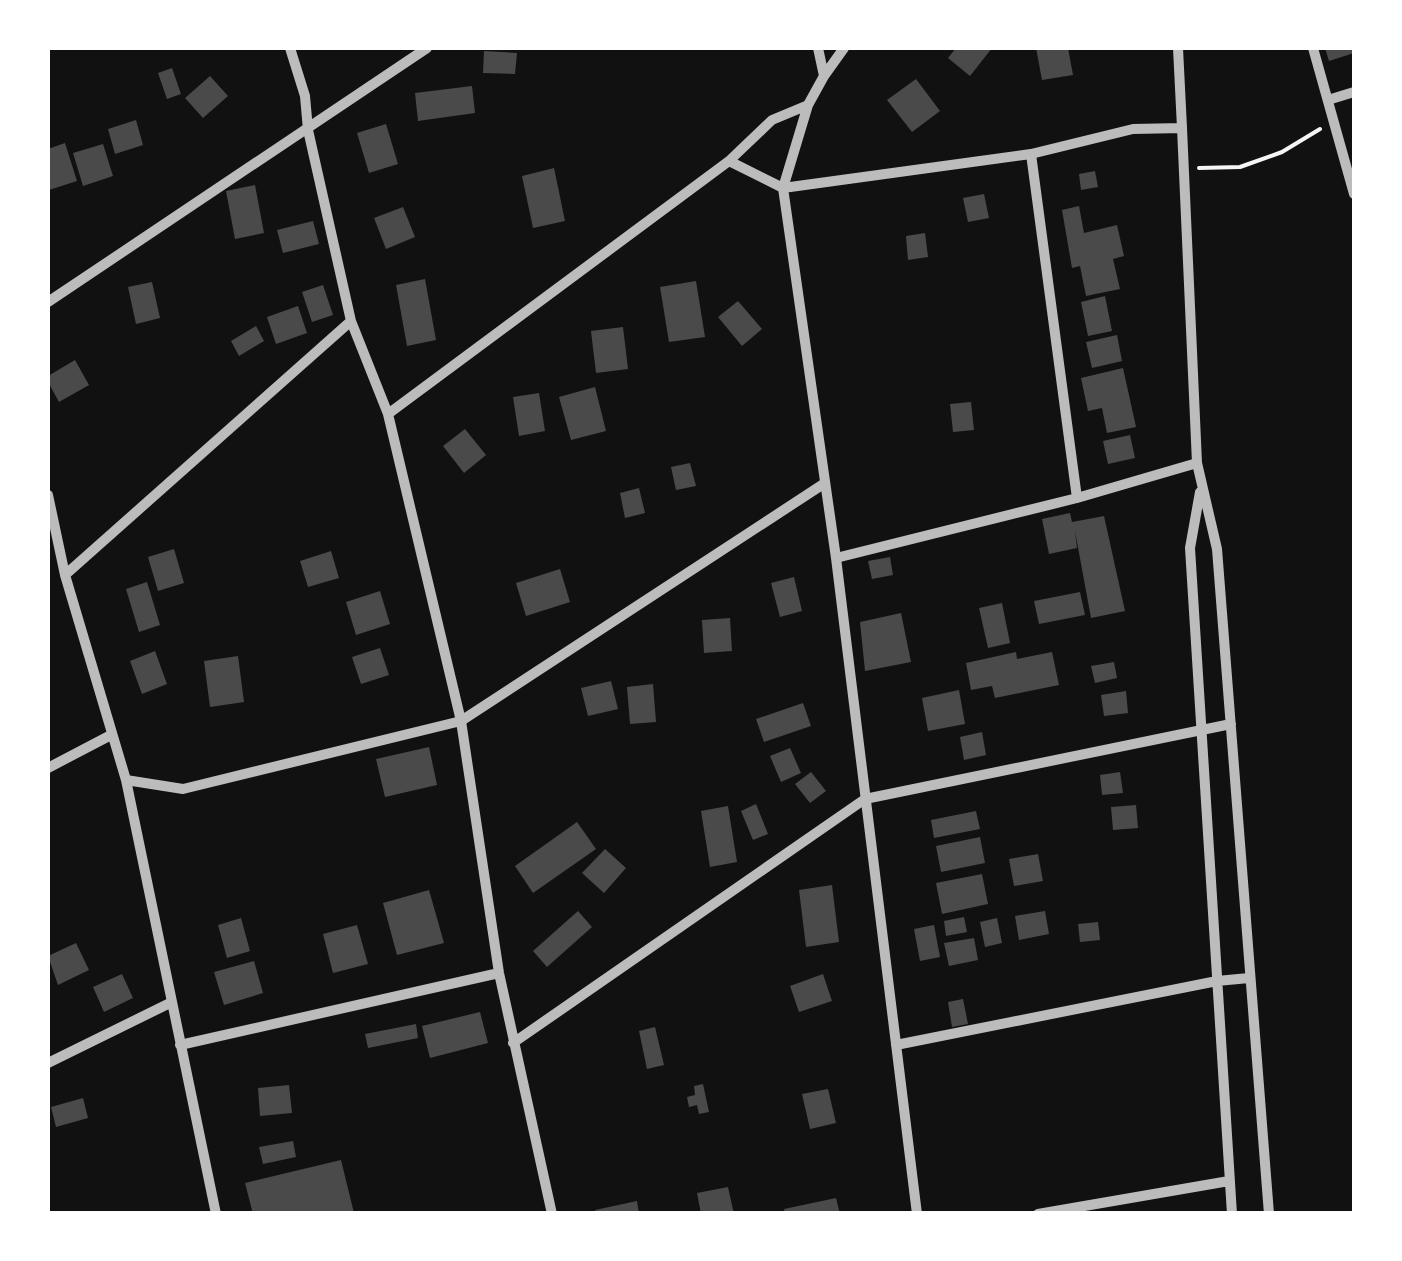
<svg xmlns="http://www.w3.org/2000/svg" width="1402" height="1261" font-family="'Titillium Web',sans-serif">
  <rect width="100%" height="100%" fill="#111"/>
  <path fill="#4a4a4a" d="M956,48H992L970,76L948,58Z
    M1036,48H1068L1073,75L1042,80Z
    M1325,48H1354V53L1329,61Z
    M484,51L517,53L515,74L483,73Z
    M172,68L181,94L167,99L158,73Z
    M210,76L228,96L203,118L185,98Z
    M916,79L940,111L912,132L887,100Z
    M472,86L475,113L418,121L415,93Z
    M136,120L143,145L115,154L108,129Z
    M386,124L398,164L369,173L357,133Z
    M65,143L77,181L49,190L48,149Z
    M103,144L113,176L83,186L73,153Z
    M554,168L565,221L533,228L522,176Z
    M1095,171L1098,187L1081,190L1079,174Z
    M255,185L264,233L235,239L226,191Z
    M984,194L989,218L968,222L963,198Z
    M1079,206L1084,233L1117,225L1124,256L1113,259L1120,289L1086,296L1080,266L1072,268L1062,210Z
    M403,207L415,237L386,249L374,218Z
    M313,221L319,244L283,253L277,230Z
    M925,233L928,257L908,260L906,236Z
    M425,279L436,340L407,346L396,285Z
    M696,281L705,337L669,342L660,287Z
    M152,282L160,318L136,324L128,287Z
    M323,285L333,315L312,322L302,292Z
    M1105,296L1112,331L1088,336L1081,302Z
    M738,301L762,329L742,346L718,317Z
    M298,306L307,333L276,344L267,317Z
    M256,326L264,341L239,356L231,341Z
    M623,327L628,369L596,373L591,331Z
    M1117,335L1122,361L1092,368L1086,342Z
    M75,360L89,385L59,402L48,382V376Z
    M1123,368L1136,427L1107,433L1102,408L1088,411L1081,378Z
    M595,387L606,431L571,440L559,397Z
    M539,393L545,431L519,436L513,397Z
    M971,402L974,430L953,432L950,404Z
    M465,429L486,455L464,473L443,446Z
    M1130,435L1135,458L1108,464L1103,441Z
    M690,463L696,486L676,490L671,467Z
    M639,488L645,513L625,518L620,493Z
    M1070,513L1072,522L1104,516L1125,611L1091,618L1075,531L1077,548L1049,554L1042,519Z
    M174,549L184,583L158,591L148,557Z
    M331,551L339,578L308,587L300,561Z
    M890,557L893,575L872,579L868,561Z
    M560,569L570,602L526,616L516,583Z
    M794,577L802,611L780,617L771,583Z
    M147,582L160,625L139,632L126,589Z
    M380,591L390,624L356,635L346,602Z
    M1080,592L1085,615L1039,624L1034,601Z
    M1002,603L1010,643L988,648L979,608Z
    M901,613L911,662L865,671L860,622Z
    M730,618L732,651L704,653L702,620Z
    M380,648L389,675L361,684L352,657Z
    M155,651L167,684L142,694L130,661Z
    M1016,652L1017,659L1052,652L1059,685L995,698L992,686L971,690L966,663Z
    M238,656L244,702L210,707L204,661Z
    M1114,662L1117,678L1095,683L1091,666Z
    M611,681L618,709L588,716L581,688Z
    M653,684L656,722L630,724L627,687Z
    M959,690L965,724L928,731L922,698Z
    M1126,691L1128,713L1104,716L1101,695Z
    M803,703L811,726L764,742L756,719Z
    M982,732L986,755L964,760L960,737Z
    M429,747L437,785L385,797L376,759Z
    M790,748L801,773L781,782L770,756Z
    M811,772L826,791L810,803L795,784Z
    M1120,772L1123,793L1102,795L1100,775Z
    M756,804L768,834L753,840L741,811Z
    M1136,805L1138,828L1113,830L1111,807Z
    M728,806L737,862L710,867L701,811Z
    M976,811L980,829L934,838L931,820Z
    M577,822L596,849L533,893L515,866Z
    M980,837L985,863L941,872L936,846Z
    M605,849L626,868L604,893L582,873Z
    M1038,854L1043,881L1014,886L1009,859Z
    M982,874L988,904L942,914L936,883Z
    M832,885L839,942L806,947L799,890Z
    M429,890L444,943L397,955L383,903Z
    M578,911L592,927L547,967L533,951Z
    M1045,911L1049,934L1019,940L1015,916Z
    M964,917L967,932L946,936L944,921Z
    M241,918L250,951L227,958L218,925Z
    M997,918L1002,943L985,947L980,922Z
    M1098,922L1100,940L1080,942L1078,924Z
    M357,925L368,964L333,973L323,934Z
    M934,925L940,957L920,961L914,929Z
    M974,938L978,960L949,966L944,943Z
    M76,943L89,970L58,985L48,956Z
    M254,961L263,993L224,1005L214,972Z
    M122,974L133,998L104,1012L93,987Z
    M823,974L832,1001L799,1012L790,986Z
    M963,999L968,1024L952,1027L948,1002Z
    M480,1012L488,1043L430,1058L422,1026Z
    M416,1024L418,1038L368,1048L365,1034Z
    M655,1027L664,1065L647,1069L639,1031Z
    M703,1084L709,1112L699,1114L697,1105L689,1107L687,1097L695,1095L694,1086Z
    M289,1085L292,1113L260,1116L258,1088Z
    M828,1089L836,1123L810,1129L802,1094Z
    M83,1098L88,1118L56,1127L51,1107Z
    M293,1141L296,1157L263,1164L259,1147Z
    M341,1160L354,1213L253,1214L245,1183Z
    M728,1187L734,1214H701L697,1193Z
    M836,1198L840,1214H785L784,1209Z
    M637,1201L639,1214H596L595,1210Z"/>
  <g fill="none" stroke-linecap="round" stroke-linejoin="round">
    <path stroke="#f5f5f5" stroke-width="4" d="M1199,168L1240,167L1282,152L1320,129"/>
    <path stroke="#bcbcbc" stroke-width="10" d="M290,48L305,96L308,130L351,321L388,414L461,721L499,973L552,1214
      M818,48L824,76L808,105L783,188L836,558L917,1214
      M1178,48L1182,128
      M1313,48L1354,194
      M824,76L844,48
      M1328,100L1354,92
      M1031,154L1077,498
      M729,161L783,188L1031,154L1133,129L1182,128L1197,463L1217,549L1269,1214
      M48,302L427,48
      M388,414L729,161L772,120L808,105
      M1200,492L1190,548L1232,1214
      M48,495L65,575L126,780L216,1214
      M836,558L1077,498L1197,463
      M65,575L351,321
      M48,768L111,735
      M126,780L183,789L461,721L825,483
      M513,1043L865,799L1231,724
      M180,1045L499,973
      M896,1045L1217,981L1249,978
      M48,1063L172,1002
      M1038,1214L1229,1181"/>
  </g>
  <rect width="1402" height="1261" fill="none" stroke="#ffffff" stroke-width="100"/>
</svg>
